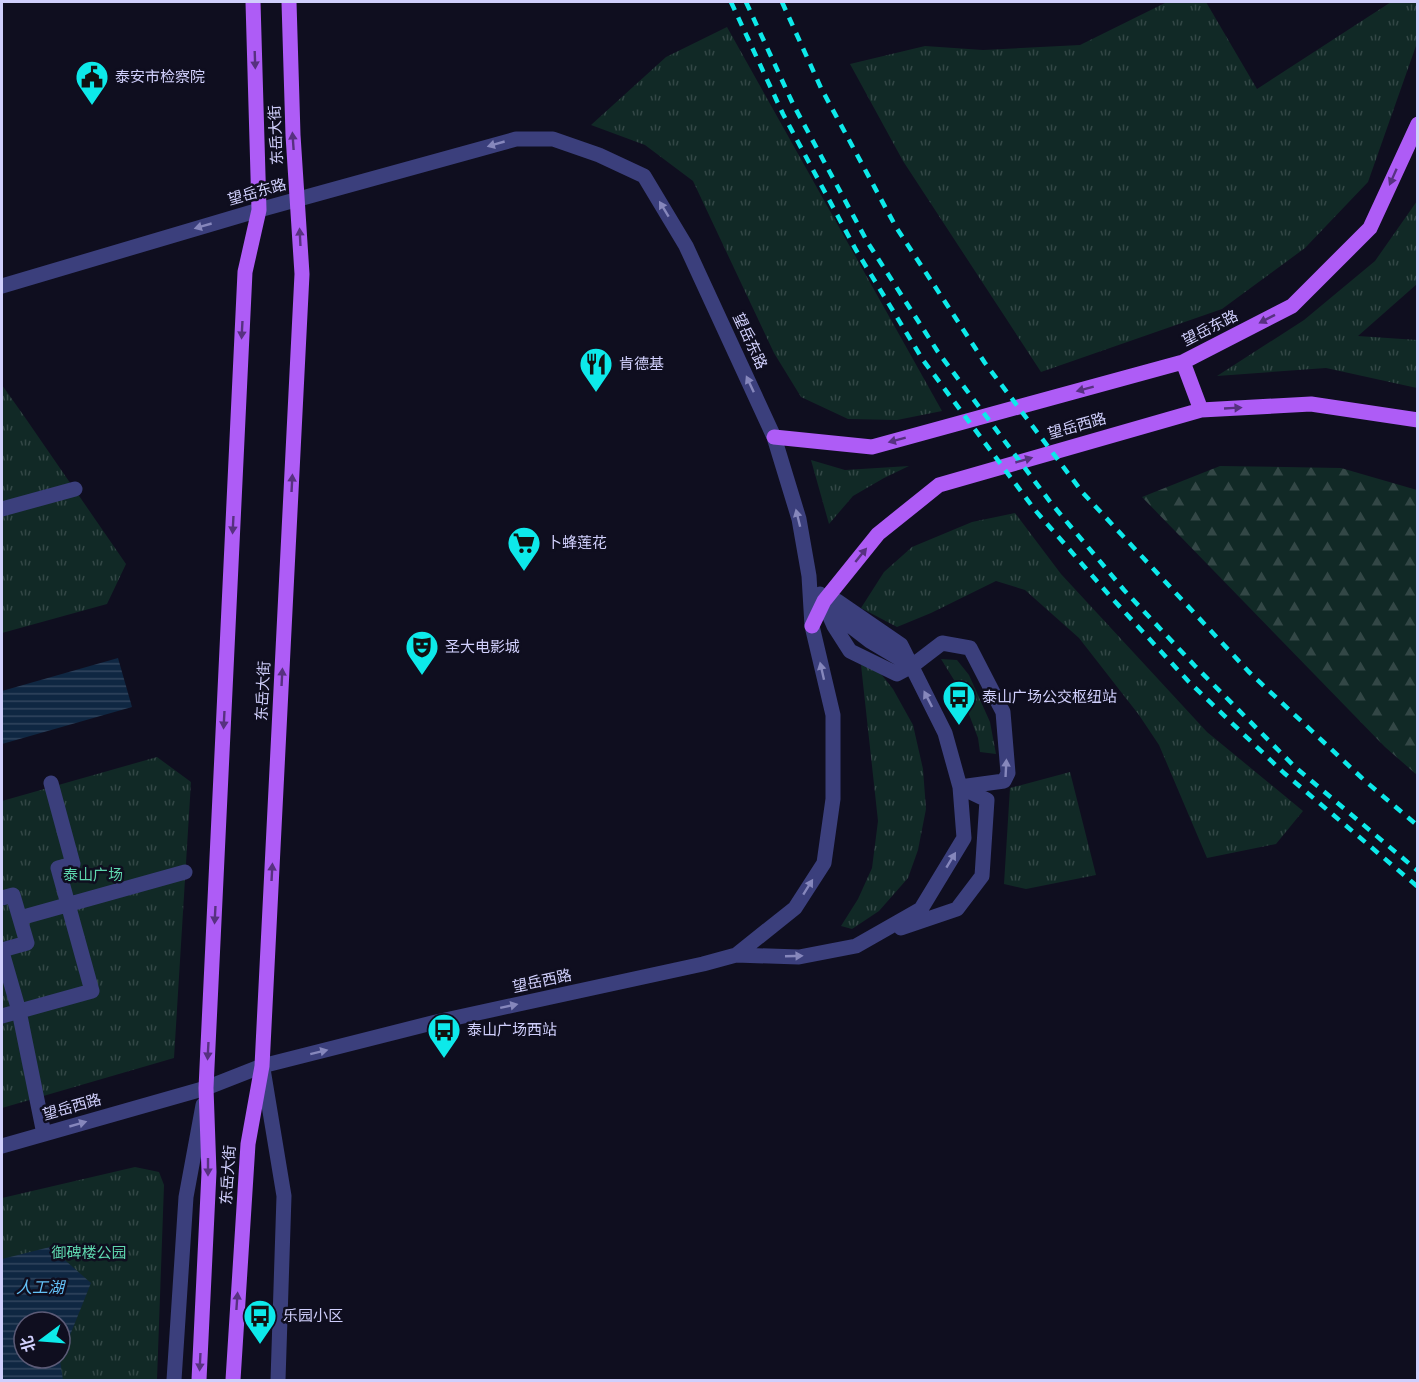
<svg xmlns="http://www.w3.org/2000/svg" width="1419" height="1382" font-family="'DejaVu Sans','Noto Sans SC',sans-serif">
  <defs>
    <pattern id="forest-firs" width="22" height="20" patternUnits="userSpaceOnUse" patternTransform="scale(1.5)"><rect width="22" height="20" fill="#112926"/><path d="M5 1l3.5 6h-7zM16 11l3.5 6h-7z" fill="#334746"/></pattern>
    <pattern id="park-tufts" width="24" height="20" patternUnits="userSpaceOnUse" patternTransform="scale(1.5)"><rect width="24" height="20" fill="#112926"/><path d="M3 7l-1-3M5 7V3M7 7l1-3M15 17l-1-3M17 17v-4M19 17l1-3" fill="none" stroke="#334746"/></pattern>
    <pattern id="water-rules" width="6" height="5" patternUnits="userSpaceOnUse" patternTransform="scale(1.5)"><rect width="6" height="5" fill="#0f2742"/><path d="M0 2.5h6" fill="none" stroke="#31455e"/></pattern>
  </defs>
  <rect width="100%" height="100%" fill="#0f0e1f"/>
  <path fill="url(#forest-firs)" d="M1220,466L1341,468L1417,490V775L1385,747L1142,497Z"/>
  <path fill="url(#park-tufts)" fill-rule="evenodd" d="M1167,2H1206L1257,89L1391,2H1417V43L1368,182L1305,248L1222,309L1041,372L903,161L850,64L925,46L983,50L1080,45Z
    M727,27L942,411L897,420L848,419L801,397L774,353L693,181L645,145L591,125L666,57Z
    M1417,201V284L1358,336L1417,340V388L1326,368L1217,376L1304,320L1375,261Z
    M2,385L24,416L126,564L107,604L2,633Z
    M811,460L845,470L909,466L884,478L853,496L829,524Z
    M1015,513L1061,574L1207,732L1303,811L1276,844L1207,858L1159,745L1139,715L1079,638L1025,590L996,581L931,613L897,627L861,608L884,572L912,547L972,522Z
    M941,659L957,660L969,675L990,722L996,754L980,752L978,738L959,688Z
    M873,664L893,689L913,725L923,769L926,809L918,850L908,878L879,911L852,929L841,926L858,899L872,868L878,821L861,665Z
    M157,757L191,782L174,1058L2,1108V801Z
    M1070,772L1096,875L1026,889L1004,884L1010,788Z
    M135,1167L159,1172L164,1185L157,1380H2V1198ZM24,1322H60V1358H24Z"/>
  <path fill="url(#water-rules)" fill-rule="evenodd" d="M118,658L132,707L2,744V691Z
    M50,1247L91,1283L60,1360L63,1380H2V1259ZM24,1322H60V1358H24Z"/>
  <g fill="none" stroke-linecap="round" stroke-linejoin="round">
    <path stroke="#3b3f7c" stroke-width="15" d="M2,286L259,210L516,139H553L599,155L644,176L686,246L774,437L799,519L809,576L812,626L833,715V799L824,863L795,908L736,955L703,964L436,1022L262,1066L206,1088L2,1146
      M2,509L75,489
      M820,594L834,626L850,651L897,674L912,666L942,643L970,648L1003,712L1008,773L1004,781L960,787
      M827,604L848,624L870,641L912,666
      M2,898L13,895L27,943L2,950
      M20,918L185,872
      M901,928L957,909L982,876L987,800L960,787
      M2,952L19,1011L44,1134
      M736,955L799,957L856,946L921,909L964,838L960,787L945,733L901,645L837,601H824
      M2,1016L92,991L58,868L73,864L51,783
      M263,1069L284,1196L278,1380
      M174,1380L186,1197L203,1105"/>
    <path stroke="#ae5cf6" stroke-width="15" d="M1183,362L1201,410
      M774,437L872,447L1183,362L1292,306L1370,228L1418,124
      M812,626L824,601L878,534L939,485L1201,410L1311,404L1418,420
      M199,1380L209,1172L206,1088L245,272L259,210L253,2
      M233,1380L248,1144L262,1066L302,274L293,135L289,2"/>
    <path stroke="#0de9ea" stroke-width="4.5" stroke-dasharray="9 8" stroke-linecap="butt" d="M731,2L783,114L856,250L923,360L1035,510L1109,595L1189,682L1284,773L1418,887
      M746,2L793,104L868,243L938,352L1051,503L1124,590L1195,666L1295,767L1418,871
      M782,2L821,88L896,227L985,363L1083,493L1249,672L1364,780L1418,826"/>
  </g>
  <defs><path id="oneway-solid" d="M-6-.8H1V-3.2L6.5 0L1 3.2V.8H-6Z" transform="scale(1.5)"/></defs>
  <g fill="#573180">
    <use href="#oneway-solid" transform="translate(255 60) rotate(88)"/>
    <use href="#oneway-solid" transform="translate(293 141) rotate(-94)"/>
    <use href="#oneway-solid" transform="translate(1393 177) rotate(114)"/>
    <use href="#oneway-solid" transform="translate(300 237) rotate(-93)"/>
    <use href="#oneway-solid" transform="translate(1267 319) rotate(153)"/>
    <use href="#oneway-solid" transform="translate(242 330) rotate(93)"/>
    <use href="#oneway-solid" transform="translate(1085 389) rotate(165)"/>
    <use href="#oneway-solid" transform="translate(1233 408) rotate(-3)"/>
    <use href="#oneway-solid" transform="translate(897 440) rotate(165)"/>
    <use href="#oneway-solid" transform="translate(1024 460) rotate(-16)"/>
    <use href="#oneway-solid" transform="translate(292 483) rotate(-87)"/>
    <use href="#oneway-solid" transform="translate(233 525) rotate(93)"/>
    <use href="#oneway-solid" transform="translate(861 555) rotate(-51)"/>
    <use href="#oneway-solid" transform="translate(282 677) rotate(-87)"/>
    <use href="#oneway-solid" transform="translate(224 720) rotate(93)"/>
    <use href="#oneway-solid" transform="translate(272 872) rotate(-87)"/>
    <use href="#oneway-solid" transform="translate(215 915) rotate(93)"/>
    <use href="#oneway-solid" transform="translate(208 1051) rotate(93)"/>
    <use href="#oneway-solid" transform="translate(208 1167) rotate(90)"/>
    <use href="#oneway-solid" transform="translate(237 1301) rotate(-86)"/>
    <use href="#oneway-solid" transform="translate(200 1362) rotate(93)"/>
  </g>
  <g fill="#8687bc">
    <use href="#oneway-solid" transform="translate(496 144) rotate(164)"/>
    <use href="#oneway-solid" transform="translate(664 209) rotate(-121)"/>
    <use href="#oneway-solid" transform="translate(203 226) rotate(164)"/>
    <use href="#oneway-solid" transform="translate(750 384) rotate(-115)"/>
    <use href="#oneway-solid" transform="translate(798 518) rotate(-104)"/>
    <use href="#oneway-solid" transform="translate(822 671) rotate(-103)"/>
    <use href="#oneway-solid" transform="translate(928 699) rotate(-117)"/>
    <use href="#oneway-solid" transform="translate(1006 768) rotate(-87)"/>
    <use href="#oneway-solid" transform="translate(951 860) rotate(-59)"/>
    <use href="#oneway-solid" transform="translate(808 887) rotate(-58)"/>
    <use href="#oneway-solid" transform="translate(794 956) rotate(-2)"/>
    <use href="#oneway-solid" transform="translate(509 1006) rotate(-12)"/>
    <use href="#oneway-solid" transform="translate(319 1052) rotate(-14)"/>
    <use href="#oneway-solid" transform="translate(78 1124) rotate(-16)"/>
  </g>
  <defs>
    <symbol id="civic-pin" viewBox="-11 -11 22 30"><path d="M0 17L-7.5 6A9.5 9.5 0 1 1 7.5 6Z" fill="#0de9ea" stroke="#0f0e1f"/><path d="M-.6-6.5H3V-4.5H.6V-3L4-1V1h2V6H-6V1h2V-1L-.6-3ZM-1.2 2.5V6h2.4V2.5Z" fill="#111"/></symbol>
    <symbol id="restaurant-pin" viewBox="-11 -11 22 30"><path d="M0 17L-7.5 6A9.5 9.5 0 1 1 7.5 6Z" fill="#0de9ea" stroke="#0f0e1f"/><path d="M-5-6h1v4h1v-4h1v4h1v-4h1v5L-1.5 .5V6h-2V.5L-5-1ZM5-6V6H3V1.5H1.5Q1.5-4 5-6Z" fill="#111"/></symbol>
    <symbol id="supermarket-pin" viewBox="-11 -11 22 30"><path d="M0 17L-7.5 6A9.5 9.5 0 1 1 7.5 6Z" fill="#0de9ea" stroke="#0f0e1f"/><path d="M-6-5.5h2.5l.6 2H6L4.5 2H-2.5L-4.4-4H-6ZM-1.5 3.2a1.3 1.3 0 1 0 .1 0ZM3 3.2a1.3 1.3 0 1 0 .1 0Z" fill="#111"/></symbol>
    <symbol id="theatre-pin" viewBox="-11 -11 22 30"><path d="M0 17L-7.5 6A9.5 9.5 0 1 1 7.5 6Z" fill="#0de9ea" stroke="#0f0e1f"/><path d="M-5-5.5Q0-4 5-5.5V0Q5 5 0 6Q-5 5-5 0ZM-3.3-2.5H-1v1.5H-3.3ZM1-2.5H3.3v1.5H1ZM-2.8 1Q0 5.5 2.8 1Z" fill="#111"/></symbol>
    <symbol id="bus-pin" viewBox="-11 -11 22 30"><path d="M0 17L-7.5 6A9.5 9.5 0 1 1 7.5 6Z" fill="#0de9ea" stroke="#0f0e1f"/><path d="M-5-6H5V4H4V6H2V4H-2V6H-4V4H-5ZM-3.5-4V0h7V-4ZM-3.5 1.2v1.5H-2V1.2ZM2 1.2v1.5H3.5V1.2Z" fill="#111"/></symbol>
  </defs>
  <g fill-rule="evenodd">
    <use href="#civic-pin" x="73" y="58" width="38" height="52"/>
    <use href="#restaurant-pin" x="577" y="345" width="38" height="52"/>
    <use href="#supermarket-pin" x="505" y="524" width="38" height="52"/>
    <use href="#theatre-pin" x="403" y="628" width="38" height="52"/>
    <use href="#bus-pin" x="940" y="678" width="38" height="52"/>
    <use href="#bus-pin" x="425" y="1011" width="38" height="52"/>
    <use href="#bus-pin" x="241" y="1297" width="38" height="52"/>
  </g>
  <g text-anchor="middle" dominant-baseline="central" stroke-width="5" stroke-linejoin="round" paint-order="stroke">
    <g font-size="15" fill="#d0cffc" stroke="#0f0e1f" text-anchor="start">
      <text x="115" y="77">泰安市检察院</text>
      <text x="619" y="364">肯德基</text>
      <text x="547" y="543">卜蜂莲花</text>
      <text x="445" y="647">圣大电影城</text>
      <text x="982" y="697">泰山广场公交枢纽站</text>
      <text x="467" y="1030">泰山广场西站</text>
      <text x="283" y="1316">乐园小区</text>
    </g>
    <g font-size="15" fill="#d0cffc" stroke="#0f0e1f">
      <text transform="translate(276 135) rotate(-93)">东岳大街</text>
      <text transform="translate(257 192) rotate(-16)">望岳东路</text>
      <text transform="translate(1210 328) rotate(-27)">望岳东路</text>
      <text transform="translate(750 341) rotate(65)">望岳东路</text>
      <text transform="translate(1077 426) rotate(-16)">望岳西路</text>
      <text transform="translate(263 691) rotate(-87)">东岳大街</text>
      <text transform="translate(542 981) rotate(-12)">望岳西路</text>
      <text transform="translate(72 1107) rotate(-16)">望岳西路</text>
      <text transform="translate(228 1175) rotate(-86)">东岳大街</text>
    </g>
    <g font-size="15" fill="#5fd8af" stroke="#0f0e1f">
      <text x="93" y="875">泰山广场</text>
      <text x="89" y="1253">御碑楼公园</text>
    </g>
    <g font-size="16" font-style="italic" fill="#63c0f6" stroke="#0f0e1f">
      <text x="40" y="1287">人工湖</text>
    </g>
  </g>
  <rect width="1419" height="1382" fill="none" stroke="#d0cffc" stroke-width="6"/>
  <g transform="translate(42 1340) rotate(254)"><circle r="28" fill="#0f0e1f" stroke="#5c5b77" stroke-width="1.5"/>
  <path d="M0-4.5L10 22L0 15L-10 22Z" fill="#0de9ea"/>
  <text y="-9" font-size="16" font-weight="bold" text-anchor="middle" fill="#d0cffc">北</text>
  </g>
</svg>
